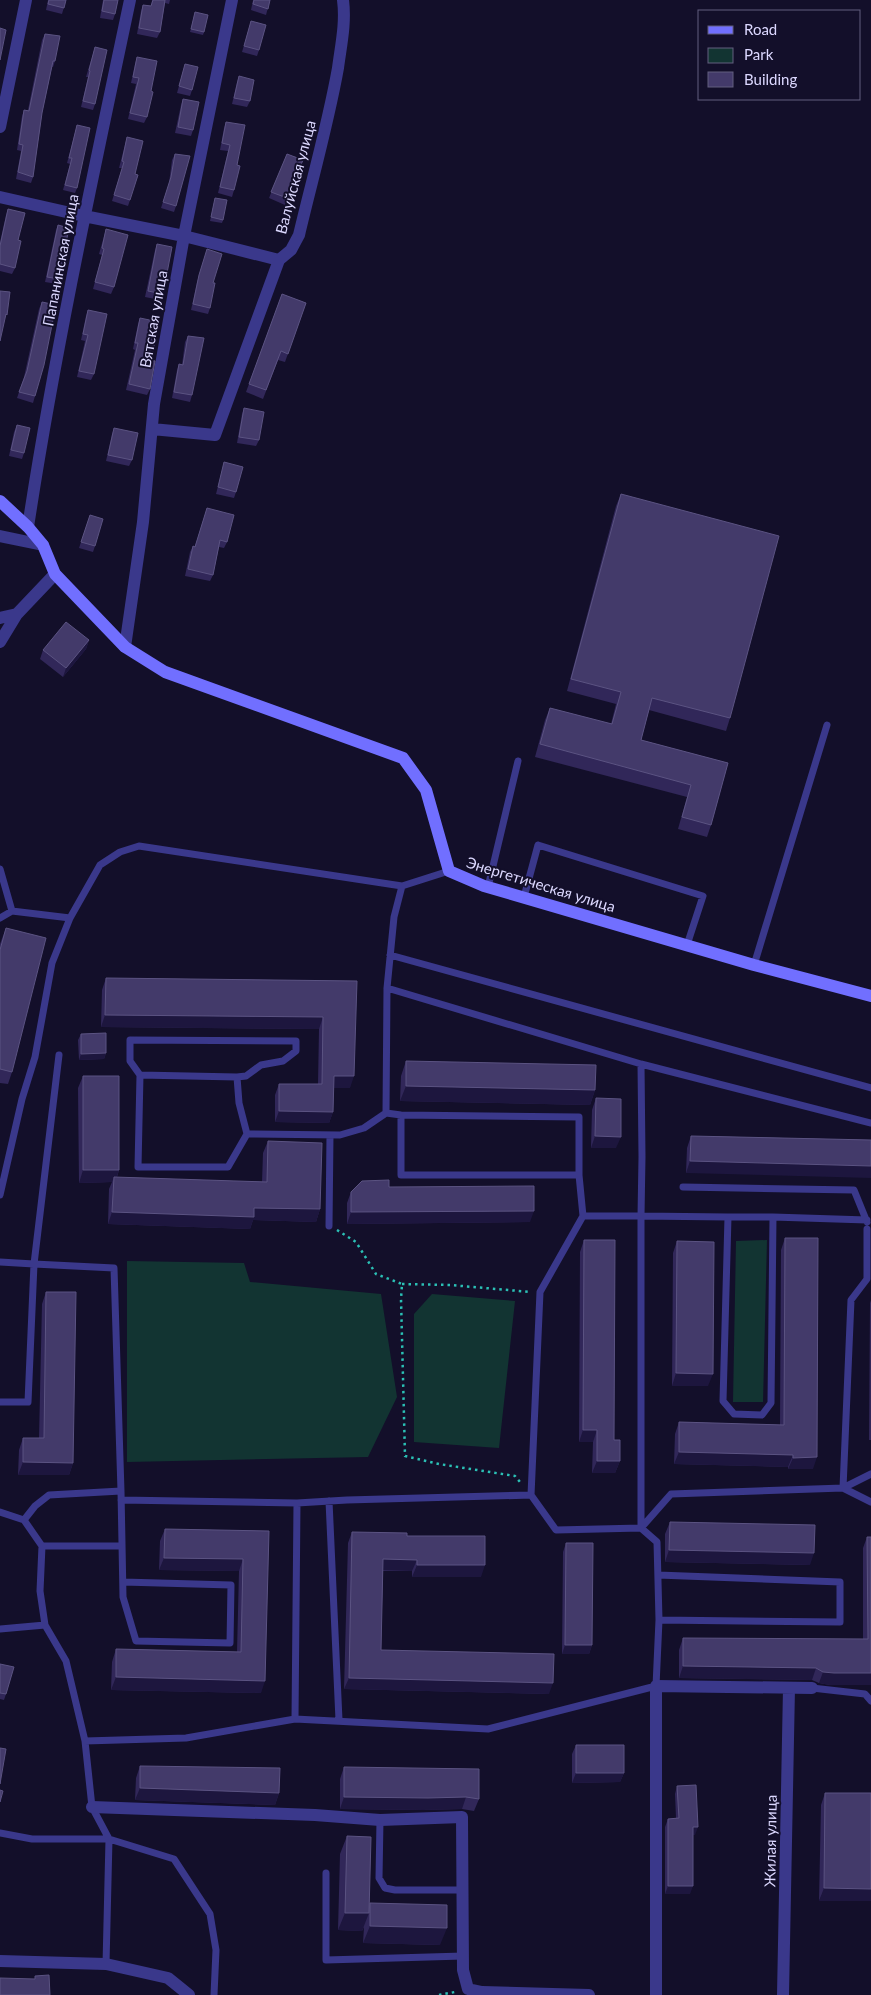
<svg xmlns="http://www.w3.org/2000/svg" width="871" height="1995" font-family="Lato,sans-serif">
  <rect width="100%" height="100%" fill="#130f2a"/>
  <path fill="#123432" d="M767,1240L763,1402H733L736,1241Z
    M127,1261L244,1263L250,1282L381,1294L397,1397L368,1457L127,1462Z
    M432,1294L515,1301L499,1448L414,1442V1314Z"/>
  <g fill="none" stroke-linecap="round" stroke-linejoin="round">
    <path stroke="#2bc0b5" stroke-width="2.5" stroke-dasharray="2.5 4" stroke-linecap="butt" d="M337,1230L356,1242L376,1274L402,1284L401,1299L405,1456L439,1464L515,1476L520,1482
      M402,1284L450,1285L531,1292
      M439,1995L455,1992"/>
    <path stroke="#3a388b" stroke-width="7" d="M0,869L12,911
      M488,887L518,761
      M524,897L538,845L703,896L687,945
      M0,918L12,911L70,918
      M390,955L871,1088
      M754,965L827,725
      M387,988L641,1064L871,1123
      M140,1075L138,1167H228L247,1134
      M237,1077L140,1075L130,1061V1040L296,1041V1051L283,1061L261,1065L246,1076L237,1077L239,1103L247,1134L340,1135L364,1128L386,1113L387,988L394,917L402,886L449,871
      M386,1113L401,1115L579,1117V1175L583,1216H641L642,1157L641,1064
      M401,1115V1175H579
      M683,1187L854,1190L867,1222
      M0,1195L22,1099L35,1057L52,963L70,918L100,865L120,852L139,846L402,886
      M728,1217H773
      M329,1226L330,1135
      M867,1229V1279L851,1300L843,1488L871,1502
      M0,1262L34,1264L59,1055
      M0,1402H28L34,1264L114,1268L121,1491L123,1597L136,1641L230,1643L231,1585L123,1582
      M121,1491L49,1495L35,1506L24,1520L42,1546L40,1591L45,1625L66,1661L85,1741L92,1807L109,1839L174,1859L210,1914L216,1950L214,1995
      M531,1495L540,1292L583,1216
      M329,1501L339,1720
      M0,1512L24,1520
      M641,1528V1216L728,1217L723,1401L734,1414L762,1415L771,1403L773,1217L867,1220
      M641,1528L671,1494L843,1488L871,1474
      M42,1546H121
      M658,1575L840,1582V1622L659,1620
      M0,1629L45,1625
      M812,1688L865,1694L871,1701
      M295,1719L297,1503
      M85,1741L186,1738L295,1719L488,1729L656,1686L659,1620L657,1542L641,1528L556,1530L531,1495L347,1500L297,1503L121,1500
      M380,1820L379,1878L385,1888L395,1890H462
      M0,1833L32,1839H109L106,1964
      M326,1873V1960L463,1956"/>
    <path stroke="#3a388b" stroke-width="12" d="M0,127L26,0
      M0,197L84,216L184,236L279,260
      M152,429L215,435L279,260L291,250L299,235C312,180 328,124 338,68C341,45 346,23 343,0
      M28,527C55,350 93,175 130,0
      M0,536L43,545
      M0,618L17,614L55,574
      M0,642L17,614
      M125,647L143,522L154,404L184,236L232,0
      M92,1807L315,1815L380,1820L462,1817L463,1970L468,1989L482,1992L589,1995
      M0,1961L106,1964L168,1978L189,1995
      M656,1995V1686L812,1688
      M783,1995L789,1688"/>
    <path stroke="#716fff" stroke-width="12" d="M0,501L28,527L43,545L55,574L125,647L165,672L403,758L426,790L449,871L484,886L754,965L871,996"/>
  </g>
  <path fill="#312759" d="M48,0H66L62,14L46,10Z
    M103,0H118L115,14L113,20L100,18Z
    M152,0H170L169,4L165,3L160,32L157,38L137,34L141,11L143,5L151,6Z
    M253,0H270L266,15L251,10Z
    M195,12L204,32L203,35L190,32Z
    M251,21L259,50L257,56L242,52Z
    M45,34L55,61L53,67H52L42,113L33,177L31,183L16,179L21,151L17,150L22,116L24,110H28L42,40Z
    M95,47V104L93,110L81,107L88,77H86Z
    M137,57L147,117L144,123L128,119L136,84L131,83L135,64Z
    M185,64L192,90L190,96L177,93Z
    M239,76L250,101L247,107L232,104L237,82Z
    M183,99L193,130L191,136L175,133L181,105Z
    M226,122L237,165L234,190L232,197L218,193L228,151L220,150L224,128Z
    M77,125V188L75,193L63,190L70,164L67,163Z
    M127,137L130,200L128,206L112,201L122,168H119Z
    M175,154L176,206L174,212L161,208L169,183L172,160Z
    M287,154L303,160L285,205L269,198Z
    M215,198L223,220L222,223L210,221Z
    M8,209L18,240L15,268L12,274L0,271V242L6,215Z
    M58,225L59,279L57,284L45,282L56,230Z
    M106,229L114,287L111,294L93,289L102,255L99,254Z
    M157,244L163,294L160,300L145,297L155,250Z
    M207,249L210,308L208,314L191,310L197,282Z
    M282,294L306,303L285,362L278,360L263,399L246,392Z
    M42,302L35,396L33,403L17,398L24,377L39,309Z
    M88,310L94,374L91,380L77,377L85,341L81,340L86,316Z
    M140,318L150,389L147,395L126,390L135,350L133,349L138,324Z
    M188,336L192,395L190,402L172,398L177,370L179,364L182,365L185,342Z
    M244,408L259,440L256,446L237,443L242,414Z
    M17,425L24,453L22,459L9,456L14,432Z
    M114,428L132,460L129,466L106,461L112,434Z
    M224,462L236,492L234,498L216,494Z
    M621,494L730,718L726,731L649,710L641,740L728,763L711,825L707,837L678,829L687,797L535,757L545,720L550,708L611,724L616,704L567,691L616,506Z
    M207,508L227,542L224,548L219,547L213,575L210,581L185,576L190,552L193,546H195Z
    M90,515L95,546L93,552L79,548Z
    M89,640L86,649L63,677L40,659L43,650Z
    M6,928L12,1072L8,1084L0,1083V944Z
    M106,978L357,981L350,1088H334L333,1112L329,1123L275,1122V1095L279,1084H318L319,1029L101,1027L102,990Z
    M81,1034L106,1053L104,1059L79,1060L78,1040Z
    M406,1061L595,1090L590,1105L400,1101L401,1076Z
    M83,1076L119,1170L117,1177L262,1182L263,1153L268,1141L320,1209L316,1222L253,1220L250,1229L108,1224L109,1189L112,1182L79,1183L78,1088Z
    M596,1098L616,1148H591L592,1110Z
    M691,1136L871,1140L686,1173L687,1148Z
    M389,1187L530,1222L347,1224V1203L351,1192Z
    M785,1238L813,1469H788V1467L674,1464L675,1434L679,1422L780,1425L781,1250Z
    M584,1240L614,1440L620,1461L615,1473H592L593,1442H579L580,1252Z
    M677,1241L708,1386H672L673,1253Z
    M46,1292L73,1463L69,1475H18L19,1450L23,1438H39L42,1304Z
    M871,1300V1440H869L870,1303Z
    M670,1522L810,1565L665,1562V1534Z
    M165,1529L269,1531L261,1693L111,1690L112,1662L116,1649L237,1652L239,1571L159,1570L160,1541Z
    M352,1532L407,1536L481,1577H412V1571H383L381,1650L549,1694L344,1689L348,1543Z
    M867,1537H871V1685H830L819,1683L812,1680L679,1678V1650L683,1638L863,1639V1548Z
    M566,1543L592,1645L589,1654H562L563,1552Z
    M0,1664L6,1694L4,1700L0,1699Z
    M576,1745L624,1773L620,1782L572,1783V1754Z
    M140,1766L279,1793L275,1805L135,1800L136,1778Z
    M344,1767L479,1799L474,1811L462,1809L423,1810L340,1809V1779Z
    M677,1786L695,1835H693L690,1894H665V1827L668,1819L676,1818L675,1794Z
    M825,1793H871L819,1901L821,1805Z
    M347,1836L369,1907L370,1903L440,1945L363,1943L364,1927L362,1931L338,1930L340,1854Z"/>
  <path fill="#1d163e" d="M89,640L86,649L63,677L66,668Z
    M105,1015L323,1017L319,1029L101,1027Z
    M106,1053L104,1059L79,1060L81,1054Z
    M334,1076H354L350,1088H330Z
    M406,1086L595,1090L590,1105L400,1101Z
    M279,1111L333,1112L329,1123L275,1122Z
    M595,1136L621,1137L616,1148H591Z
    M690,1161L871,1166V1178L686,1173Z
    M83,1170H119L115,1182L114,1177L112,1182L79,1183Z
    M254,1208L320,1209L316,1222L253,1220L250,1229L108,1224L112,1212Z
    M534,1211L530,1222L347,1224L351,1212Z
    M676,1373L713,1374L708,1386H672Z
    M583,1430H597L593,1442H579Z
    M679,1452L793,1455L788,1467L674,1464Z
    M817,1457L813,1469H788L793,1458Z
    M597,1461H620L615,1473H592Z
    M23,1462L73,1463L69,1475H18Z
    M669,1550L814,1553L810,1565L665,1562Z
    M164,1558L243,1559L239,1571L159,1570Z
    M383,1559L417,1560L412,1571L379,1570Z
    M417,1565H485L481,1577H412Z
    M565,1645H592L589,1654H562Z
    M683,1666L816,1668L812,1680L679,1678Z
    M823,1672L871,1673V1685H830L819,1683Z
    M116,1677L265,1681L261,1693L111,1690Z
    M349,1678L553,1683L549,1694L344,1689Z
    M576,1773H624L620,1782L572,1783Z
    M140,1788L279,1793L275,1805L135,1800Z
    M344,1797H466L462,1809L423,1810L340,1809Z
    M693,1827H698L695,1835H690Z
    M668,1886H693L690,1894H665Z
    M824,1888L871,1889V1901H819Z
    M345,1913H369L362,1931L338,1930Z
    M370,1926L447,1928L440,1945L363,1943Z"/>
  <path fill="#433a6a" stroke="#5b5382" d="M49,0H66L64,8L48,4Z
    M104,0H118L115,14L102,11Z
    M153,0H165L160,32L139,28L143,5L151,6Z
    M254,0H270L268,9L253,4Z
    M195,12L208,15L204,32L191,29Z
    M251,21L266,25L259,50L244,46Z
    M0,28L6,30L0,60Z
    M45,34L60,36L55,61H53L42,113L33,177L18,172L23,145L19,144L24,110L29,111Z
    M95,47L107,50L95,104L83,101L90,71L89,70Z
    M137,57L157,61L151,91L153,92L147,117L130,113L139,78L133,77Z
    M185,64L198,67L192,90L179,86Z
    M239,76L254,80L250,101L234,98Z
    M183,99L199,102L193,130L178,127Z
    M226,122L245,125L237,165L240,166L234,190L220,187L230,145L222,143Z
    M77,125L90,128L77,188L65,185L72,158H69Z
    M127,137L143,141L135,174L138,175L130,200L114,195L124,162L122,161Z
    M175,154L190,156L176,206L163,202L171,177Z
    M287,154L303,160L287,198L271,192Z
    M215,198L227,200L223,220L211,217Z
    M8,209L25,213L18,240L21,241L15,268L0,264V246Z
    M58,225L69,228L59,279L47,277Z
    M106,229L128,235L114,287L95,282L104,249L102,248Z
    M157,244L172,247L163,294L148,291Z
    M207,249L222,254L213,283H215L210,308L193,304L199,275Z
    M0,291L10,292L7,315L6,314L0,341Z
    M282,294L306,303L288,354L281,351L266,390L249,384Z
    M42,302L56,305L44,365L35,396L19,392L27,371Z
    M88,310L107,314L94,374L79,371L88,335L83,334Z
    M140,318L159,322L151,360L155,361L150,389L129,384L138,343H135Z
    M188,336L204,338L192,395L174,392L179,364L183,365Z
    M244,408L264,412L259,440L239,437Z
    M17,425L30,428L24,453L11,450Z
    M114,428L138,433L132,460L108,455Z
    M224,462L243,467L236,492L218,487Z
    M621,494L779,536L730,718L652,698L641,740L728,763L711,825L682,817L691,785L540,744L550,708L612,724L621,692L571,679Z
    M207,508L234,515L227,542L220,540L213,575L188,569L193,546L195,547Z
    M90,515L103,519L95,546L81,542Z
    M66,622L89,640L66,668L43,650Z
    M6,928L46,938L12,1072L0,1069V950Z
    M106,978L357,981L354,1076H334L333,1112L279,1111V1084H322L323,1017L105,1015Z
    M106,1033V1053L81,1054V1034Z
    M406,1061L596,1065L595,1090L406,1086Z
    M83,1076H119V1170H83Z
    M596,1098L621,1099V1137L595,1136Z
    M691,1136L871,1140V1166L690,1161Z
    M268,1141L322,1143L320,1209L254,1208V1217L112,1212L114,1177L267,1182Z
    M389,1180V1187L534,1186V1211L351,1212V1192L362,1181Z
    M785,1238H818L817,1457L793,1458V1455L679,1452V1422L784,1425Z
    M584,1240H615L614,1440H620V1461H597V1430H583Z
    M677,1241L714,1242L713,1374L676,1373Z
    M46,1292H76L73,1463L23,1462V1438H44Z
    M670,1522L815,1525L814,1553L669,1550Z
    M165,1529L269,1531L265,1681L116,1677V1649L241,1652L243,1559L164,1558Z
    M352,1532L407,1533V1536H485V1565H417V1560L383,1559L381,1650L554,1654L553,1683L349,1678Z
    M867,1537H871V1673H834L823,1672L816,1668L683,1666V1638L868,1639Z
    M566,1543H593L592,1645H565Z
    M0,1664L14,1667L6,1694L0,1693Z
    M576,1745H624V1773H576Z
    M0,1748L6,1749L0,1784Z
    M140,1766L280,1768L279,1793L140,1788Z
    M344,1767L479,1769V1799L466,1797L428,1798L344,1797Z
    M696,1785L698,1827H693V1886H668V1819L679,1818L677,1786Z
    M0,1790L3,1791L0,1802Z
    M825,1793H871V1889L824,1888Z
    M347,1836L371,1837L369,1913H345Z
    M370,1903L447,1905V1928L370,1926Z
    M49,1975L50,1995H0V1978L35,1979V1976Z"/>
  <g text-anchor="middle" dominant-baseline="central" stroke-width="4" stroke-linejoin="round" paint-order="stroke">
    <g font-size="15" fill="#dcd8ff" stroke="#130f2a">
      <text transform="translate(295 177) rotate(-75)">Валуйская улица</text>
      <text transform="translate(60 260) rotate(-79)">Папанинская улица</text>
      <text transform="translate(153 319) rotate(-80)">Вятская улица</text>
      <text transform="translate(541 884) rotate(17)">Энергетическая улица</text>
      <text transform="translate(770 1841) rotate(-89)">Жилая улица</text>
    </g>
  </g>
  <rect x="698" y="10" width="162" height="90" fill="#130f2a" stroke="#635f7f"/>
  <rect x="708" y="26" width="25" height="8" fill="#716fff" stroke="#635f7f"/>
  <text x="744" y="35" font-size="15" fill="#dcd8ff">Road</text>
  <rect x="708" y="48" width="25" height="15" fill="#123432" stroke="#635f7f"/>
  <text x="744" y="60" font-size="15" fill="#dcd8ff">Park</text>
  <rect x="708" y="72" width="25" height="15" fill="#433a6a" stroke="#635f7f"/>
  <text x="744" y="85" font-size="15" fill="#dcd8ff">Building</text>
</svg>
